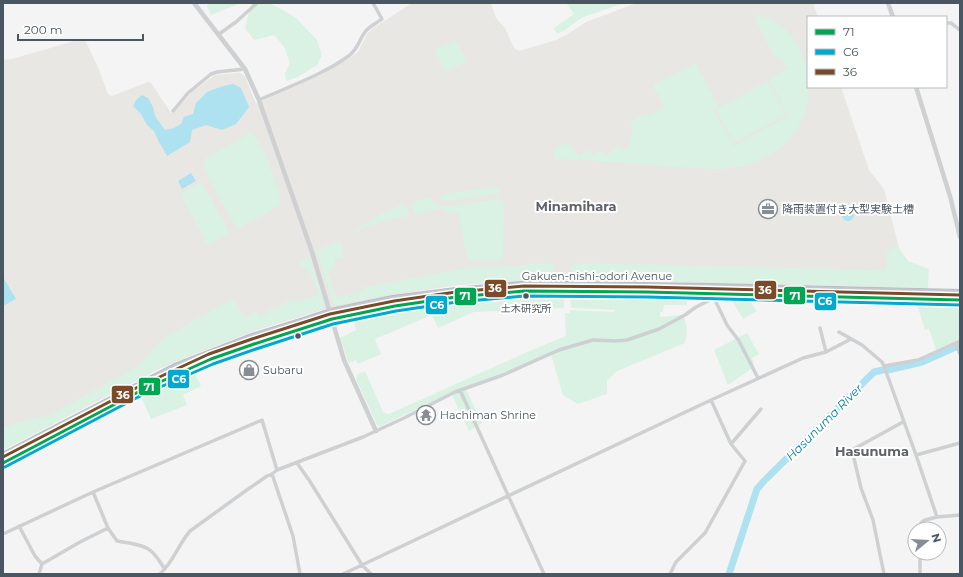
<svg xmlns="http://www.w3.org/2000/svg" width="963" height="577" font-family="Montserrat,'Noto Sans JP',sans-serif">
  <rect width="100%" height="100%" fill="#f4f4f4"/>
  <path fill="#e8e7e3" d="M412,3H491L496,18L505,28L514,48L519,51L556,40L566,35L586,22L637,3H813L818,17H808V87H841L869,170L884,189L909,287L555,280L458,285L399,294L322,310L254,331L197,353L161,368L3,450V60L12,59L81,39L85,40L98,67L108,94L112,96L148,82L151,83L171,113H173L192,92L215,75L240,73L245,76L256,104L323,74L347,60L358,52L367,34L372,29Z"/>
  <path fill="#d9f2e3" d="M209,3H241L211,15L207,6Z
    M250,3H271L272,5L278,7L296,18L317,40L322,55L317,65L298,77L286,81L285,73L290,63L285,48L274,35L254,40L245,28L251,5Z
    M566,3H624L583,17L565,30L557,34L554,28L574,14Z
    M759,14C771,19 783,26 791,36C810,59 815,96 801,122C794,138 780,150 765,158C746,168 729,169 709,169L582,160L554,159L555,147L571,143L578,155L588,150L592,155L599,151H602L605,154H608L616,146L623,149L629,147L633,127L630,122L646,113L648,116L664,107L653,85L696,63L718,106L713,109L734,146L788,116L769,79L787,69L783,61L774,56L755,18Z
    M455,40L467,61L446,72L434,51Z
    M768,81L786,115L734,143L716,109Z
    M252,132L266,155L280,196L279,206L237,229L203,167L206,158Z
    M201,182L230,233L208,245L180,194Z
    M494,187C497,188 499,189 499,193L498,194L447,201H444L441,199V196L443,194Z
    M429,197L431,198L439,206L443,207L499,199L502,200L504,204L503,259L501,260L470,261L467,258L458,212L447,214L446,210L440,209L416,214L414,212L412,203L414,202Z
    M403,204L407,206L409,216L381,221L377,224L366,226L354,233L353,231L387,211Z
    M337,241L341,243L344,258L334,259L336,268L328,271L334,294L337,297L361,292L363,287L468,268L523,266L532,263L553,264L554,279L459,284L398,293L356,301L339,306L333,303L317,251Z
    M898,247L908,261L929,269L928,288L576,279L571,275V265L575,263L884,270L887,268L886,255L889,249Z
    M309,257L325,303L322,309L254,330L161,367L3,450V428L17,422L48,416L137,367L162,339L232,299L234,300L244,317L257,311L260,316L293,299L295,302L318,295L319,293L309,270L301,267V261Z
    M531,296H562L564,298V308L474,312L438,328L432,315L375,339L381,354L358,364L356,360L349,363L348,361L340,338L356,330L354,320L398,310L468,300Z
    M571,296L687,298V305H664L663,312H660V317L682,315C689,324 687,333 685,343L617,371L607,381V394L578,404L563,395L551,355L465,387L482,423L469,431L451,393L378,427L356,379L357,375L365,371L383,412L389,414L525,353L566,336L565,313H570V310L614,312L615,310L571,308L570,297Z
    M731,299L749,300L757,311L743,319Z
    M917,304H960V339L936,350L929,329L925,330Z
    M747,333L759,354L752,358L753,361L754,367L728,385L714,350Z
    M194,372L201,386L183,395L187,405L151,419L141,397Z"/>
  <path fill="#aee2f0" d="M233,84L241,88L249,107L236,124L222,130L206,125L192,130L190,142L167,156L159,142L154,131L147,125L141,114L133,106L136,100L142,95L148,98L153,107L155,116L165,130L174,128L181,124L184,117L193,114L196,103L207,92L220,87Z
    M191,173L196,181L182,189L178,181Z
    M842 215a6 6 0 1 1 12 0a6 6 0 1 1-12 0Z
    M3,277L16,299L3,306Z"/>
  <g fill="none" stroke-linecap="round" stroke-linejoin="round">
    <path stroke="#aee2f0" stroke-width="7" d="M888,370L922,362L960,345
      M767,478L874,372L883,370
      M729,574L757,489L764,481"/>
    <defs>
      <path id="trunk" d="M3,456L51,431L175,367L252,337L294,324L331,312L393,299L456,291L522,285H567L712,287L960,293
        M3,463L140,391L174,375L211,359L254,344L332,319L395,306L456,297L524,291L647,292L960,300"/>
    </defs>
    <use href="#trunk" stroke="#b9bec3" stroke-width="8"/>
    <path stroke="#ced0d2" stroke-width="3.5" d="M946,23H951L960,30
      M219,34L236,22L257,3
      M259,100C288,87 325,74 350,55C359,47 359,40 365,32C369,26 377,23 382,19L373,3
      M173,111L188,93L211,74L217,72L245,69
      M714,298L727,325L739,341L758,378
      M820,328L826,352
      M839,332L862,345L882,362L884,366L916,455L960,443
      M956,344L960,354
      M884,366L918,360L960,341
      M460,390L544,574
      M731,444L761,409
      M916,455L937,517L960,515
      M297,463L309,480L362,565L371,574
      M272,474L293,536L300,574
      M93,492L108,528L117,541C127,543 144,544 151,551C157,556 161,564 165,569
      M19,526L35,556L42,564L39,574
      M920,529L921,523L925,520L937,517
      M3,534L93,492L262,420L277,470
      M42,564L80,542L108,528
      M160,574C174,561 178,545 190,531L244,492L267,476L272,474L277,470L363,437L404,418L455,392L503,375L559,350L593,340L616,341L627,340L659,329L685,315L696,307L714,298V294
      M343,574L711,400L803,358L826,352L851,339
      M670,574L676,562L705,533L745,461L731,444L711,400
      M884,574L873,520L861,488L852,450L903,422
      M920,574V553"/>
    <path stroke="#ced0d2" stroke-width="4.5" d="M194,3L245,69L259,100L312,252L344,360L376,431
      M888,3L893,17
      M916,87L950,196L960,237"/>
    <use href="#trunk" stroke="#c4c9cd" stroke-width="6"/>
    <defs>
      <path id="bus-1" d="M3,463L140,391L211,359L254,344L332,319L395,306L456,297L524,291L647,292L960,300"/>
      <path id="bus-2" d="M5,467L142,395L213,364L256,349L333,324L396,311L457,302L524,296L647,297L960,305"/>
      <path id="bus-3" d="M3,457L138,387L209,354L252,339L330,314L394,301L456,292L524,286L647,287L960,295"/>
    </defs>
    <use href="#bus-1" stroke="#fff" stroke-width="6"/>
    <use href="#bus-2" stroke="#fff" stroke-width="6"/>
    <use href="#bus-3" stroke="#fff" stroke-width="6"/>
    <use href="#bus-1" stroke="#00a651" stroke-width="3"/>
    <use href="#bus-2" stroke="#00a9ce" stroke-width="3"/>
    <use href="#bus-3" stroke="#7a4b2a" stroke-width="3"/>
  </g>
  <defs>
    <symbol id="office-ring" viewBox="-11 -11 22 22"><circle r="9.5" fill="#fff" stroke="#868d94" stroke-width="1.5"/><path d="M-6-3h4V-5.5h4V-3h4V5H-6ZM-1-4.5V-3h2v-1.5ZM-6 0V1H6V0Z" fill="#868d94"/></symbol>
    <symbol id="shop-ring" viewBox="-11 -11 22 22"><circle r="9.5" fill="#fff" stroke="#868d94" stroke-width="1.5"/><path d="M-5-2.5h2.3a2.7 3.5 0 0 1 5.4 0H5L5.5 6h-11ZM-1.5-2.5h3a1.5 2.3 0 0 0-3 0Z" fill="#868d94"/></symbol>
    <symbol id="temple-ring" viewBox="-11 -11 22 22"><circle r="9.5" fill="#fff" stroke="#868d94" stroke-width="1.5"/><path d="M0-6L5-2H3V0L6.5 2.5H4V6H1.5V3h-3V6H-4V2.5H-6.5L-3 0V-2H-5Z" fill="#868d94"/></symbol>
  </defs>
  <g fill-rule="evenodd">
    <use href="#office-ring" x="757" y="198" width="22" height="22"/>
    <use href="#shop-ring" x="238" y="359" width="22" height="22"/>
    <use href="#temple-ring" x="415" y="404" width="22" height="22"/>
  </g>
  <g fill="#4a5661" stroke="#fff" stroke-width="1.5">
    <circle cx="526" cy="296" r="3.5"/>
    <circle cx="298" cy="336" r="3.5"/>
  </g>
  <g text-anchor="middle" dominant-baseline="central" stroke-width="4" stroke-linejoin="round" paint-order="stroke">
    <g font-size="10" fill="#4a5661" stroke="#fff">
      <text x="526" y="308">土木研究所</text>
    </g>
    <g font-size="11" fill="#4a5661" stroke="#fff" text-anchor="start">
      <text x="782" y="209">降雨装置付き大型実験土槽</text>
      <text x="263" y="370">Subaru</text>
      <text x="440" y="415">Hachiman Shrine</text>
    </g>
    <g font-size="11" fill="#4a5661" stroke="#fff">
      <text x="597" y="276">Gakuen-nishi-odori Avenue</text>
    </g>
    <g font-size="12" font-style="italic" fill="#0c7c9b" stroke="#fff">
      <text transform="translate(824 422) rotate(-45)">Hasunuma River</text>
    </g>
    <g font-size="13" font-weight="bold" fill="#5f6368" stroke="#fff">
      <text x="576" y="206">Minamihara</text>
      <text x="872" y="451">Hasunuma</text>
    </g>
  </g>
  <g stroke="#fff" stroke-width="1.5">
    <rect x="484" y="279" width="23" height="19" rx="4" fill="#7a4b2a"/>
    <rect x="754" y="280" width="23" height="20" rx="4" fill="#7a4b2a"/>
    <rect x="783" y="286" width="23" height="19" rx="4" fill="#00a651"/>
    <rect x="454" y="287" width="23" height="19" rx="4" fill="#00a651"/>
    <rect x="814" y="292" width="23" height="19" rx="4" fill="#00a9ce"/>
    <rect x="425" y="295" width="23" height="20" rx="4" fill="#00a9ce"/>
    <rect x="167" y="369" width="23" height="20" rx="4" fill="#00a9ce"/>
    <rect x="138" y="377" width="23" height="19" rx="4" fill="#00a651"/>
    <rect x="111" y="385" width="23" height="19" rx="4" fill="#7a4b2a"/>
  </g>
  <g font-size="11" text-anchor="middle" font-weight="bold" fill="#fff">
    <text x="495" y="292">36</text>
    <text x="765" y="294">36</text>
    <text x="795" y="300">71</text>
    <text x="465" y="300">71</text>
    <text x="825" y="305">C6</text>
    <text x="437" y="309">C6</text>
    <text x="179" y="383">C6</text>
    <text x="149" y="391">71</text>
    <text x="123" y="399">36</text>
  </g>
  <rect width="963" height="577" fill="none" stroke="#4a5661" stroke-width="8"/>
  <rect x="807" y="16" width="140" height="72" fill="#ffffff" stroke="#b7bbc0"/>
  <rect x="815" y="29" width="20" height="6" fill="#00a651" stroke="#b7bbc0"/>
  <text x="843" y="36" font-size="12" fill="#4a5661">71</text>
  <rect x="815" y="49" width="20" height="6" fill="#00a9ce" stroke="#b7bbc0"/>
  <text x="843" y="56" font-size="12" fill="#4a5661">C6</text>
  <rect x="815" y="69" width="20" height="6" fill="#7a4b2a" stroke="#b7bbc0"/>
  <text x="843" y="76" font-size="12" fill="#4a5661">36</text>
  <g transform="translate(927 541) rotate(72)"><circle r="19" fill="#ffffff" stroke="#b7bbc0"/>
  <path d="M0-3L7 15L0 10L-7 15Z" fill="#868d94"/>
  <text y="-6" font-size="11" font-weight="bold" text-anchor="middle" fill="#4a5661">N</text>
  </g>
  <path d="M18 34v6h125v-6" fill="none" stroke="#4a5661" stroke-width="2"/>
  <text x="24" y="34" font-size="12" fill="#4a5661" stroke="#ffffff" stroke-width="3" paint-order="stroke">200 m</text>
</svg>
